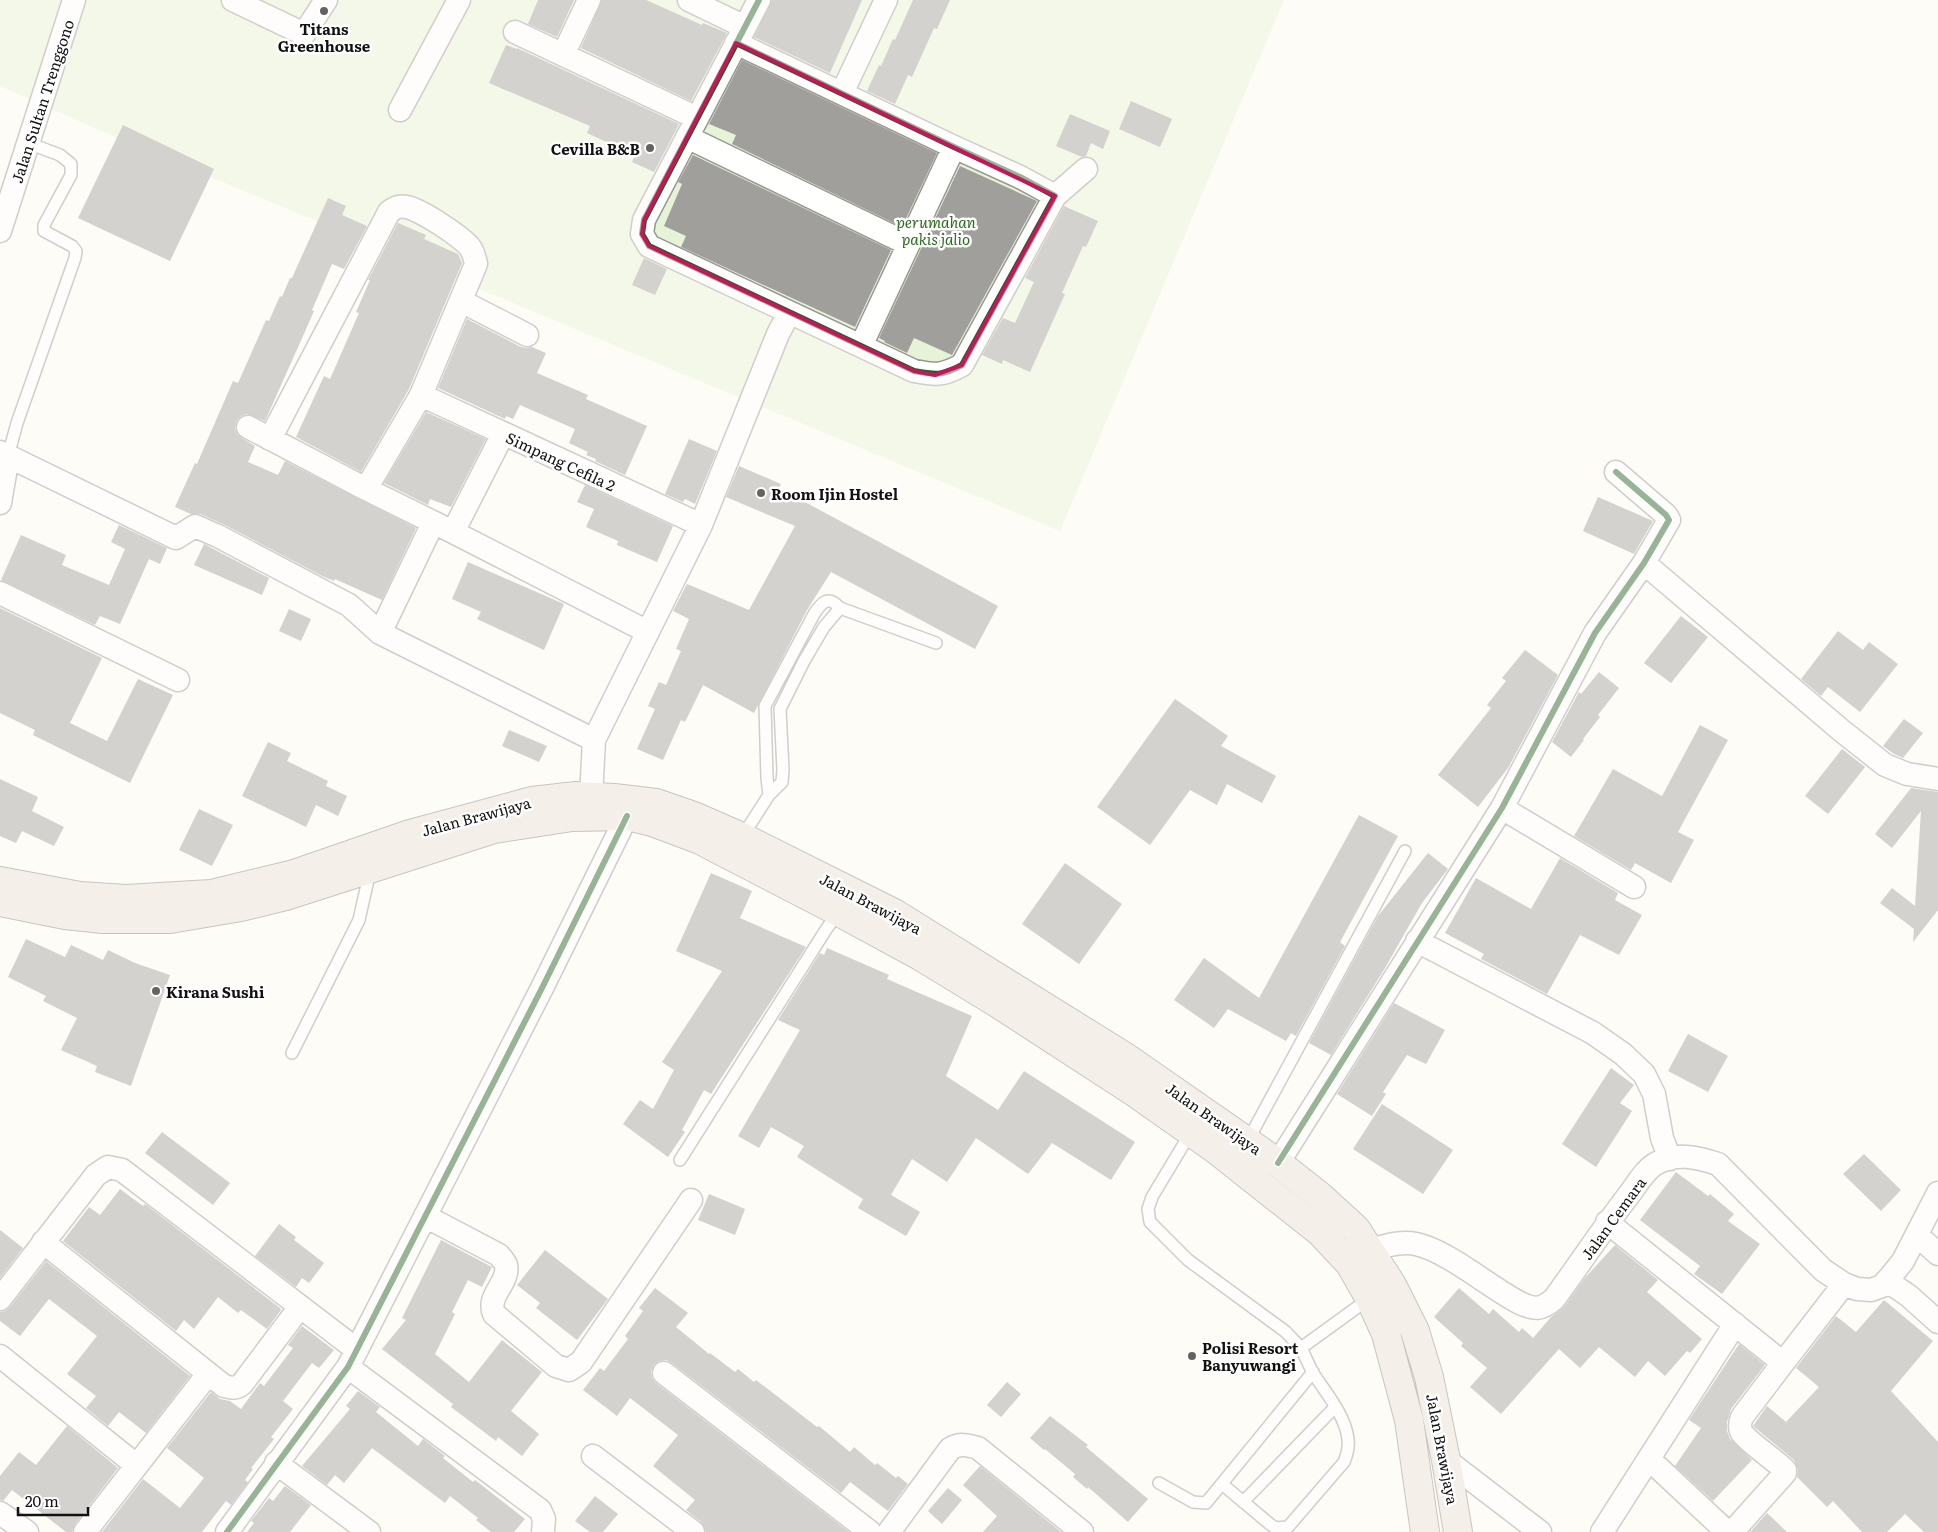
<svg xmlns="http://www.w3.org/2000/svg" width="1938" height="1532" font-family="Literata,serif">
  <rect width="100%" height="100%" fill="#fdfcf7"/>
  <path fill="#e7f3d7" d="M0,0H1284L1060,531L117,138L0,86Z"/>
  <path fill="#a19f9c" d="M538,0H574L557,37L528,24Z
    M602,0H646L702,25L703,23L727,33L691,101L581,48Z
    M772,0H862L830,73L754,37Z
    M913,0H950L937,29L934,28L912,77L908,75L895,104L867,91L879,65L881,66L893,39L895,40Z
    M506,45L517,49V48L679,124L654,172L632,162L635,155L587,133L590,126L489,83Z
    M742,60L937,153L902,227L732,144L736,135L709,124Z
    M1131,101L1172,119L1160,147L1119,129Z
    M1070,114L1110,131L1103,149L1091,143L1086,156L1082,157L1056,146Z
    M123,125L214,169L170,261L78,218Z
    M693,155L891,250L855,327L681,247L686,236L664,226L682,184L678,182Z
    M960,166L1037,201L952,355L914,338L907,353L884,342L885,341L879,338Z
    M328,198L346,206L342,215L367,226L344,269L332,264L312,310L314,311L303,336L265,421L247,414L241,416L237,420L235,428L237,434L242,438L255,446L248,462L278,475L285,461L416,528L382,600L335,579L334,581L322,576L223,524L200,514H191L175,507L195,463L197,464L233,381L238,383L266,320L269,321L280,296L282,297L290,278H292Z
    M1064,206L1098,221L1086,247L1083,246L1062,293L1065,294L1030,372L1003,360L1002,364L982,355L1003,318L1015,323L1034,282L1025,278Z
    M398,223L426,235L424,239L458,254L462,263L409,389L361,472L296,437L324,376L330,379L359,313L356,312L370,280H368Z
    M644,258L667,269L655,295L632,285Z
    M467,319L521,347L527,348L532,347L546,353L537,373L588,395L586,399L647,426L625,475L595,461L596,459L586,455L588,452L569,443L575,429L520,405L513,419L506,416L505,419L438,388Z
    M426,412L486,439L451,507L430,499L428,505L384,483Z
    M689,439L717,451L695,504L685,499L683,502L665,494Z
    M739,466L781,484L779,488L998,606L975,649L831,572L807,610L754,713L703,685L685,722L681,720L663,760L637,749L655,709L648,706L659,682L666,685L681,651L676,649L689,619L673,611L687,584L749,610L795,526L726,497Z
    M585,485L673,526L657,562L617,545L618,541L586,527L594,509L577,502Z
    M1598,497L1653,521L1634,554L1583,531Z
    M119,525L167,548L160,564L149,559L120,624L100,616L95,625L1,580L21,535L66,555L62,565L109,585L125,549L111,542Z
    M204,544L269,578L262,595L194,565Z
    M468,562L564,604L544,650L477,619L481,612L452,599Z
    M0,608L102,658L70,723L107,741L138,679L173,695L130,783L33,735L35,730L0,713Z
    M289,609L311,619L301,641L279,631Z
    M1681,616L1708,637L1671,683L1644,663Z
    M1838,631L1863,650L1869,642L1898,664L1860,712L1828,687L1821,696L1801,679Z
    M1525,650L1558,675L1508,768L1478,807L1438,775L1491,708L1487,705L1506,681L1502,678Z
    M1599,672L1619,688L1598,715L1600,717L1583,739L1584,740L1571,757L1552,742L1579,692L1581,694Z
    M1175,699L1228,736L1221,746L1276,776L1262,803L1227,784L1217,805L1190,790L1150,845L1097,807Z
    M1904,719L1923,733L1903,758L1894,754L1883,746Z
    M1700,725L1728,740L1678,832L1694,840L1671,883L1635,863L1631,870L1574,836L1613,769L1662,796Z
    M509,730L547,746L539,762L502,746Z
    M268,742L291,753L287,761L328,781L326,786L347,796L338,816L316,805L306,827L242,796Z
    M1842,749L1865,767L1828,814L1805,796Z
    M0,779L38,797L32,811L64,827L54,846L22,831L16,843L0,836Z
    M1911,788L1938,792V910L1913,942L1914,929L1880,903L1892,888L1915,906L1921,811L1892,848L1875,834Z
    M199,809L233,825L212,866L179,850Z
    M1359,815L1398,836L1340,942L1345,946L1296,1036L1291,1033L1286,1041L1228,1009L1214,1028L1174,1000L1204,958L1259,998Z
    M1428,853L1448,869L1422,903L1385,968L1331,1055L1309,1043L1378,916Z
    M1560,858L1618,893L1615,900L1642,915L1619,955L1580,935L1547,994L1481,959L1484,954L1445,933L1476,878L1531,909Z
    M1065,863L1122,904L1079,964L1022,924Z
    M711,873L752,891L740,918L806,947L711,1094L704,1090L682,1130L685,1132L668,1157L623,1124L640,1100L653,1109L674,1070L662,1062L722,971L676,951Z
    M26,939L65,957L71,945L103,960L108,950L135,963L170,975L131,1086L95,1072L97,1066L61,1050L77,1018L43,1001L46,996L8,977Z
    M827,948L889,975L887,979L972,1016L946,1076L998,1110L1024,1071L1135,1142L1111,1180L1052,1143L1028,1174L976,1138L947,1182L912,1159L891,1195L920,1212L906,1236L858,1208L863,1199L797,1157L804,1146L771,1127L759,1148L738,1136L800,1030L778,1020L820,953L824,955Z
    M1394,1003L1445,1030L1426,1064L1407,1055L1383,1092L1386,1094L1372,1116L1337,1094Z
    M1688,1034L1728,1056L1708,1092L1668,1071Z
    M1611,1068L1634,1085L1620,1103L1632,1111L1596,1167L1562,1144Z
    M1382,1104L1453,1150L1423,1194L1353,1149Z
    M162,1132L230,1183L213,1205L145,1153Z
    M1864,1154L1901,1190L1881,1211L1843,1174Z
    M1676,1172L1708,1196L1710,1194L1734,1214L1728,1221L1760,1244L1722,1294L1694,1274L1700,1266L1640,1220Z
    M120,1189L143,1206L145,1204L280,1308L281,1310L267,1329L241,1310L238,1313L218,1297L194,1329L184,1320L176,1331L63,1241L89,1207L100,1215Z
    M709,1194L745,1209L735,1235L698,1220Z
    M279,1224L296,1237L294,1240L324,1263L309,1283L302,1278L296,1287L255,1256Z
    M0,1230L23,1248L0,1278Z
    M441,1240L492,1267L482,1287L468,1280L452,1312L455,1314L435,1354L469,1382L502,1340L542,1372L511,1411L539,1434L522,1456L498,1437L496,1441L451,1407L453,1404L382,1349L406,1320L402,1318Z
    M1615,1245L1658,1280L1647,1292L1702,1339L1690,1353L1687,1351L1665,1376L1648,1361L1635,1377L1599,1347L1580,1368L1559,1349L1501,1414L1470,1387L1487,1368L1461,1346L1463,1343L1434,1317L1459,1288L1489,1314L1493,1309L1519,1332L1522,1328L1533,1338L1551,1317L1564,1307L1584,1279Z
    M545,1250L608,1299L577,1340L536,1308L540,1303L517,1285Z
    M46,1261L190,1376L146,1433L119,1412L108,1426L86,1408L96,1396L67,1374L97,1336L49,1299L20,1336L0,1321V1312L5,1311L10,1307Z
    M655,1288L688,1313L676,1327L709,1354L710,1353L735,1372L738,1369L754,1382L756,1380L817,1427L819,1426L850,1452L854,1447L875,1465L877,1463L896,1478L898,1476L908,1484L888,1511L850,1482L841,1493L672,1363L666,1360L659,1361L654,1365L651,1371L652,1378L656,1383L849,1532H706L701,1522L686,1510L695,1500L653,1466L678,1435L630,1398L617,1416L583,1390L600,1368L604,1371L628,1339L625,1336L643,1311L639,1308Z
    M1884,1300L1933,1341L1891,1391L1938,1442V1532H1924L1905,1514L1887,1532H1862L1833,1501L1827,1507L1797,1477L1798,1470L1794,1460L1753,1426L1767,1406L1786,1422L1819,1387L1796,1368L1836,1316L1856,1332Z
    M302,1326L334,1350L319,1368L312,1363L283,1401L293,1409L271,1437L274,1439L251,1468L253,1469L245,1480L248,1482L231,1505L226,1501L202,1532H102L143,1479L180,1508L204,1478L167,1448L211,1392L220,1399L230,1401L241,1409L260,1383L264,1386L293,1348L288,1345Z
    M1739,1344L1765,1365L1731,1409L1727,1422V1431L1730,1439L1752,1460L1713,1501L1675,1466L1701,1428L1689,1420Z
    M1007,1382L1021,1394L1001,1417L987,1405Z
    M358,1391L380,1407L376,1412L418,1446L423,1439L445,1456L443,1458L473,1482L475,1480L525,1519L514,1532H491L476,1520L478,1518L450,1496L445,1503L372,1448L344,1483L335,1475L327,1485L302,1466L350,1409L346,1406Z
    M1050,1416L1088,1445L1086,1447L1148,1499L1128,1522L1088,1487L1087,1489L1073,1477L1075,1474L1045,1449L1044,1450L1030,1438Z
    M67,1426L118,1468L75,1524L72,1532H66L12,1490L3,1501L0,1500V1476L19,1452L36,1465Z
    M980,1466L1061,1532H983L997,1516L963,1485Z
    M285,1486L311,1505L290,1532H247L254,1523L251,1521L269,1498L273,1501Z
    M948,1488L962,1500L942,1524L928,1511Z
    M595,1496L618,1514L603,1532H590L575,1521Z
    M1767,1513L1787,1532H1750Z"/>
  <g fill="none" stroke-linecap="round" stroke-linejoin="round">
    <defs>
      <path id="lane" d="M8,456L17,423L75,258L76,251L72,246L44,231V225L71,175V164L60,155L28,143
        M840,608L936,643
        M742,837L769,795L782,782L783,770L780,709L804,661L824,627L840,608C828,595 822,602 814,614L765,706L767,778L769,795
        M292,1053L359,920L370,871
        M1191,1132L1152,1197L1148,1209L1150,1222L1188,1260L1286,1332L1301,1348L1370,1298
        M1247,1142L1405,851
        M680,1160L827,928L839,912
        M1159,1483L1193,1502L1206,1503L1313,1372
        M1222,1484L1271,1525L1276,1528L1288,1527L1344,1462C1347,1455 1349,1447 1348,1439C1345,1415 1326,1393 1313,1373C1309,1365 1305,1356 1301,1348
        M1243,1502L1335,1407"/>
      <path id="street" d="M233,0L304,34L326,0
        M689,0L745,27
        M515,32L697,118
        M736,43L954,147L1020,177L1055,196L962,365C942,376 936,375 914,371L649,246L642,234L644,220L759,0
        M563,55L589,0
        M842,93L886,0
        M400,110L459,0
        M687,137L908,244
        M1055,196L1086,169
        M0,231L74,0
        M461,301L527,335
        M861,346L954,147
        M421,395L701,525
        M248,427L366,489L453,532L648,632
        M270,439L389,212C394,208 399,205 406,207C418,208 466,239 471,249C474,254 475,259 476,264L421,395L366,489
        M0,452L8,456L0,503
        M8,456L176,538L195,526L218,536L349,605L380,633L594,740
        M453,532L503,434
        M1644,563L1842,731L1885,765L1907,774L1938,779
        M0,593L178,680
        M380,633L433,523
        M591,797L594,740L701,525L778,334L789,313
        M1502,808L1634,887
        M1417,941L1593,1033L1623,1054L1644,1074L1654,1094L1662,1138L1670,1159
        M1278,1163L1502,808L1595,633L1644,563L1669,520L1666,515L1616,472
        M425,1216L499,1255C501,1258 505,1262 506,1265C510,1283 486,1295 494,1314L556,1366L569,1370L581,1362L691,1200
        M1607,1222L1783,1363L1742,1417C1740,1422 1739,1428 1742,1433C1748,1442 1775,1460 1785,1470V1473L1733,1531H1726L1649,1459
        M1917,1235L1938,1254
        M43,1242L224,1386C231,1388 236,1389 242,1384L300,1307
        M1356,1256C1373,1249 1397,1240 1416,1244C1448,1251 1489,1287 1520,1303C1535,1310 1541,1310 1554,1299C1579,1265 1602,1230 1628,1196C1636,1186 1644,1171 1655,1164C1676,1152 1697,1157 1718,1164L1823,1270L1844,1284L1857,1289L1871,1290L1882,1286L1891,1276L1903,1261L1938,1193
        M1887,1281L1909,1296L1938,1322
        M0,1299L96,1175L108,1167L122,1170L357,1350
        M0,1356L136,1465
        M1783,1363L1844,1284
        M348,1367L540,1510L544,1519L543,1532
        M664,1373L870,1532
        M593,1456L693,1532
        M1446,1460L1540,1532
        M276,1463L369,1532
        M0,1513L27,1532
        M85,1532L208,1374
        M227,1532L348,1367L542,988L627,816
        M889,1532L950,1449C959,1443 968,1445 978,1448L1082,1532
        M1602,1532L1735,1324"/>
      <path id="highway" d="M0,881L80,896L126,899L211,894L294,874L410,834L532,801L576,796L614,798L656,803L694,816L742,837L894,913L1127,1058L1278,1163L1321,1197L1356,1229L1392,1285L1415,1331L1429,1377L1446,1460L1458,1532
        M0,902L65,915L103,919H170L241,907L286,896L494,829L572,817L627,816L652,822L700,840L839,912L920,956L997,1003L1134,1092L1215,1149L1320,1232L1350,1264L1370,1299L1386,1334L1409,1420L1425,1532"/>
    </defs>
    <use href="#lane" stroke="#979795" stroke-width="14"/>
    <use href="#street" stroke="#979795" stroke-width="25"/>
    <use href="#highway" stroke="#858482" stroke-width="30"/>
    <use href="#lane" stroke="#fffffe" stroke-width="11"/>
    <use href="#street" stroke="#fffffe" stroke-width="22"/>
    <use href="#highway" stroke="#eae1d8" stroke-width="28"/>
    <defs>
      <path id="cycleway" d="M736,43L954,147L1020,177L1055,196L962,365C942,376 936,375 914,371L649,246L642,234L644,220L759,0
        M1278,1163L1502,808L1595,633L1644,563L1669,520L1666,515L1616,472
        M227,1532L348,1367L542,988L627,816"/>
    </defs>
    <use href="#cycleway" stroke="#fff" stroke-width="9"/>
    <use href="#cycleway" stroke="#1b5e20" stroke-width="6"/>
  </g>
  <path d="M0 0H1938V1532H0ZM736,43L1055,196L962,365L935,375L914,371L649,246L642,234L644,220Z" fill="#fdfcf7" fill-opacity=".55" fill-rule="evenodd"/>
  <path fill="none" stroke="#c2185b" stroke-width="4" stroke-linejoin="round" d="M736,43L1055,196L962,365L935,375L914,371L649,246L642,234L644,220Z"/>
  <g fill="#646362" stroke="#fff" stroke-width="2">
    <circle cx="324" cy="11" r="5"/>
    <circle cx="650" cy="148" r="5"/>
    <circle cx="761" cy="493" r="5"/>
    <circle cx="156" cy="991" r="5"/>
    <circle cx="1192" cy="1356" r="5"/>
  </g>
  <g text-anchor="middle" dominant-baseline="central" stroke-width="5" stroke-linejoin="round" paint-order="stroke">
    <g font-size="15" font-weight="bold" fill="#111" stroke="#fff" text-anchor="start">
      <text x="324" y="28" text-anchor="middle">Titans<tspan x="324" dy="17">Greenhouse</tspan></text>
      <text x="640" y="148" text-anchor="end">Cevilla B&amp;B</text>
      <text x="771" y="493">Room Ijin Hostel</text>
      <text x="166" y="991">Kirana Sushi</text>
      <text x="1202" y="1347">Polisi Resort<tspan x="1202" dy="17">Banyuwangi</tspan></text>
    </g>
    <g font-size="15" fill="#111" stroke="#fff">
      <text transform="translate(42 101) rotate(-72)">Jalan Sultan Trenggono</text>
      <text transform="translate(561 461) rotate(25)">Simpang Cefila 2</text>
      <text transform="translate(476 816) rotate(-15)">Jalan Brawijaya</text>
      <text transform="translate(871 903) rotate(28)">Jalan Brawijaya</text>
      <text transform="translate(1214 1118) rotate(35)">Jalan Brawijaya</text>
      <text transform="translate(1613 1218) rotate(-54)">Jalan Cemara</text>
      <text transform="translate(1443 1449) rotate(79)">Jalan Brawijaya</text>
    </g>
    <g font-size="15" font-style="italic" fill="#2f6b1f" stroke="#fff">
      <text x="936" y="221">perumahan<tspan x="936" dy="17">pakis jalio</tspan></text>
    </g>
  </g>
  <path d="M18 1507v8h70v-8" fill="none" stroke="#111111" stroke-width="2.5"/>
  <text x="25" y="1507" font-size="15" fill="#111111" stroke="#ffffff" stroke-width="4" paint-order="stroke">20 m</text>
</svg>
